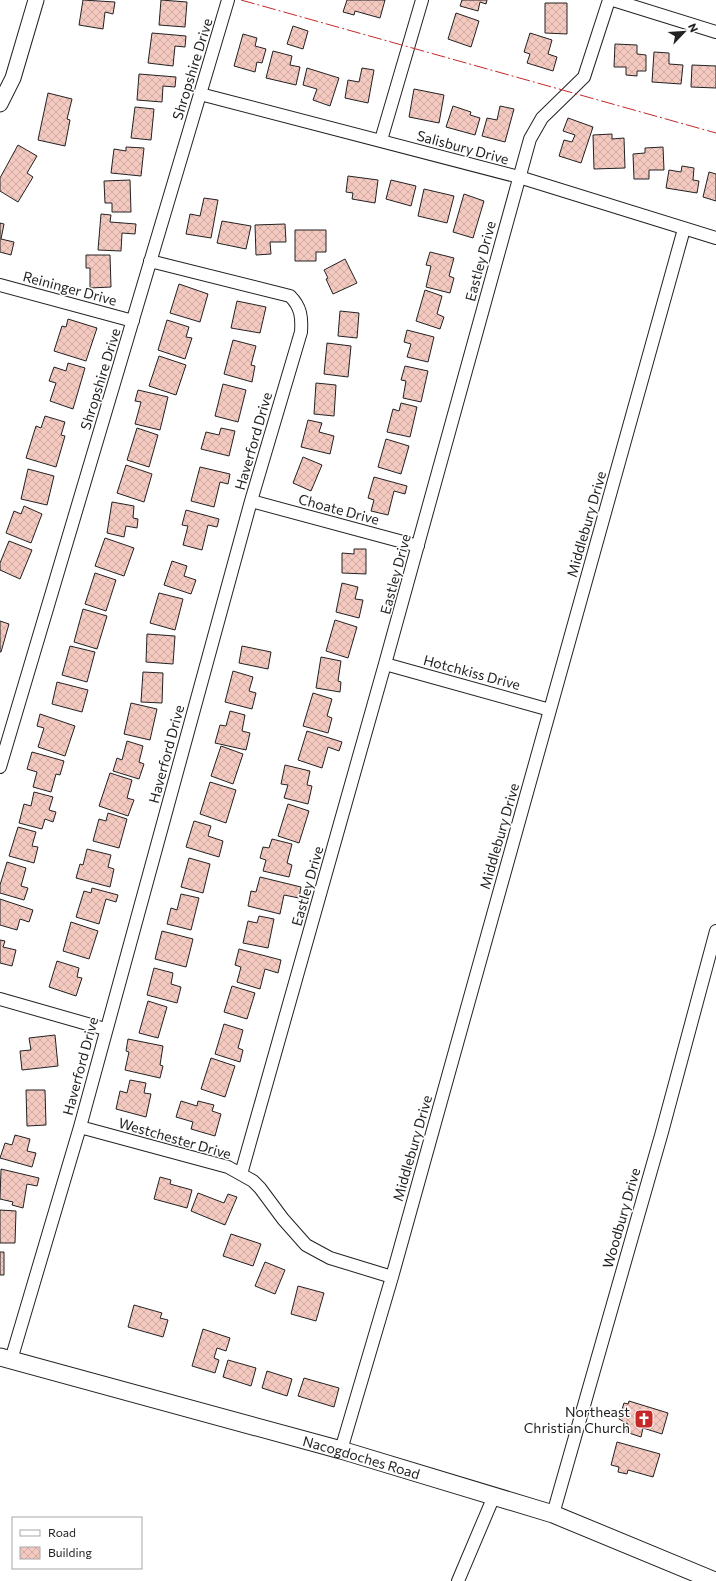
<svg xmlns="http://www.w3.org/2000/svg" width="716" height="1581" font-family="Commissioner,sans-serif">
  <defs>
    <pattern id="building-cross-hatch" width="8" height="8" patternUnits="userSpaceOnUse"><rect width="8" height="8" fill="#f3c9c0"/><path d="M0 0l8 8M0 8l8-8" fill="none" stroke="#d0aca5"/></pattern>
  </defs>
  <rect width="100%" height="100%" fill="#fff"/>
  <path fill="url(#building-cross-hatch)" stroke="#222" d="M83,0L115,2L113,14L105,12L103,29L79,25Z
    M161,0L187,2L185,27L159,25Z
    M347,0H385L380,18L355,11L354,15L343,12Z
    M462,0H487L486,4L480,2L478,11L460,6Z
    M545,3H567V34L545,33Z
    M456,13L479,21L471,47L448,39Z
    M293,26L308,31L303,49L287,44Z
    M152,33L186,36L185,47L175,46L173,66L148,63Z
    M530,33L552,40L548,54L557,57L553,71L527,63L530,54L524,52Z
    M243,34L257,38L255,46L266,49L262,63L257,62L255,72L234,66Z
    M615,44L637,45V54L646,55V71H637V76L626,75V67H614Z
    M273,51L292,56L290,65L300,67L296,85L266,78Z
    M654,52L669,53V64L683,65L681,84L652,82Z
    M692,65L716,66V88L691,87Z
    M307,68L339,78L330,106L313,100L317,89L303,85Z
    M362,68L374,70L368,103L345,98L348,80L359,82Z
    M139,74L176,77L175,87L163,86L162,102L137,100Z
    M414,89L444,95L439,123L409,117Z
    M48,93L72,99L67,119L70,120L65,146L38,140Z
    M453,106L471,112L470,115L480,118L475,135L446,127Z
    M500,106L514,109L505,142L482,136L487,118L497,120Z
    M135,107L154,109L151,140L131,138Z
    M568,118L593,127L581,163L559,156L564,140L572,142L575,135L563,131Z
    M612,134V139L624,138L625,168L594,169L593,135Z
    M18,145L37,156L27,173L33,177L18,202L0,191V178Z
    M126,147L144,148L141,176L111,173L114,149L126,151Z
    M663,147L664,170H649V179H634L633,154L645,153V148Z
    M682,166L694,168L693,180L699,181L697,193L666,188L669,170L681,172Z
    M709,172L716,174V201L703,197Z
    M348,176L378,180L375,203L352,199L353,193L346,192Z
    M130,180L131,212H112V203H105L104,181Z
    M391,180L416,186L411,206L386,199Z
    M424,189L454,196L447,223L418,216Z
    M464,194L484,201L473,238L453,232Z
    M204,198L218,200L211,238L186,234L190,214L200,216Z
    M101,214L111,215L110,222L136,224L135,234L122,233L121,251L98,250Z
    M222,221L251,226L246,249L217,243Z
    M0,223L4,224L1,239L14,242L11,255L0,252Z
    M285,224L286,242H270L271,254L256,255L255,225Z
    M295,230H326V252H316V261H295Z
    M430,252L454,258L449,276L454,278L450,293L426,287L431,266L426,265Z
    M86,255H110L111,287L90,288V268H86Z
    M345,259L357,283L333,294L326,279L328,278L324,270Z
    M179,284L208,294L200,322L170,313Z
    M425,290L442,296L437,314L444,317L440,329L416,321Z
    M237,301L266,307L260,333L231,328Z
    M340,311L359,313L357,338L338,336Z
    M68,319L97,328L86,361L54,351L62,326L66,327Z
    M167,320L189,327L186,337L192,338L185,359L158,350Z
    M407,330L434,337L428,362L407,357L411,344L404,342Z
    M233,340L256,346L251,365L255,366L252,382L224,374Z
    M327,343L351,346L348,377L324,374Z
    M159,356L186,365L176,395L149,386Z
    M68,363L85,368L73,409L50,401L56,383L49,381L54,367L66,371Z
    M405,366L428,371L421,402L403,398L406,381L401,380Z
    M316,383L336,385L334,416L314,414Z
    M223,384L246,390L238,422L215,416Z
    M138,390L168,397L160,430L135,424L141,402L135,401Z
    M401,403L417,407L410,437L387,432L393,409L399,411Z
    M45,416L65,422L61,435L65,436L56,467L26,458L36,426L41,428Z
    M308,420L322,423L319,432L334,436L330,454L301,447Z
    M137,428L158,435L149,467L127,460Z
    M221,428L235,431L229,456L201,449L206,432L219,435Z
    M386,439L409,446L401,474L378,467Z
    M303,457L322,465L311,491L293,483Z
    M126,465L152,474L144,502L117,493Z
    M200,467L230,474L228,484L220,482L214,507L191,501Z
    M28,469L54,476L47,505L21,499Z
    M374,477L407,486L405,494L394,491L388,515L371,511L374,500L368,498Z
    M112,502L134,506L133,518L138,519L137,528L126,526L124,537L107,533Z
    M24,506L42,514L31,543L6,533L14,511L21,514Z
    M186,510L219,519L217,527L208,525L202,550L183,545L188,526L182,525Z
    M105,538L134,548L124,576L95,566Z
    M9,541L32,550L20,579L0,570V563Z
    M354,549H366V574L342,573V553L354,554Z
    M172,561L187,566L184,576L196,580L191,594L164,585Z
    M95,573L116,580L106,611L85,604Z
    M342,583L358,587L355,599L363,600L359,618L336,612Z
    M159,593L183,599L175,630L150,623Z
    M83,609L107,616L97,649L74,642Z
    M335,620L357,627L348,658L326,651Z
    M0,621L9,624L1,652H0Z
    M147,634L175,636L173,664L146,662Z
    M70,646L95,652L87,682L62,675Z
    M242,646L271,652L268,669L239,663Z
    M321,657L341,661L338,681L341,682L340,692L316,688Z
    M233,671L253,677L249,691L256,693L252,709L225,702Z
    M143,672L163,673L162,703L141,702Z
    M57,682L88,690L82,712L52,704Z
    M313,693L332,699L327,716L332,718L328,733L303,726Z
    M131,703L157,709L150,740L124,734Z
    M230,711L245,715L242,731L250,733L246,750L215,743L220,725L226,726Z
    M40,714L75,726L65,756L38,747L44,728L37,726Z
    M307,731L342,742L339,751L328,747L322,768L298,760Z
    M127,741L143,746L139,762L144,764L139,779L113,771L117,758L122,760Z
    M221,746L243,754L233,784L211,776Z
    M32,752L64,761L60,775L56,774L51,792L33,787L37,772L27,769Z
    M285,765L310,771L307,785L312,786L308,804L284,798L288,785L281,784Z
    M110,773L132,780L127,798L134,800L128,816L99,806Z
    M210,782L236,790L226,823L200,814Z
    M34,792L53,797L49,810L56,812L53,822L45,819L42,829L19,823L24,804L31,806Z
    M288,804L309,811L299,843L278,836Z
    M108,813L127,819L119,848L93,841L99,819L106,821Z
    M194,821L211,826L208,836L223,841L219,857L186,847Z
    M18,827L36,832L32,846L38,847L34,863L9,856Z
    M272,839L292,844L287,863L292,865L289,877L263,871L266,860L260,858L263,847L269,848Z
    M87,849L111,855L108,867L114,869L110,887L76,878L80,864L83,865Z
    M189,858L210,864L203,893L181,887Z
    M7,862L26,868L21,886L28,888L24,900L0,893V885Z
    M260,877L301,887L299,898L284,895L280,914L248,906L251,891L256,892Z
    M92,888L118,895L116,902L106,899L99,924L76,917L84,891L91,893Z
    M181,894L199,898L191,930L167,924L171,908L177,910Z
    M0,899L33,910L29,922L20,919L17,930L0,925Z
    M259,916L274,919L268,948L243,943L248,921L257,923Z
    M71,922L98,931L89,959L63,951Z
    M162,931L193,939L186,967L155,959Z
    M0,940L5,941L3,947L16,950L12,966L0,963Z
    M239,949L281,960L278,973L265,969L260,989L237,982L241,967L235,965Z
    M57,961L79,968L77,977L82,978L76,996L49,987Z
    M154,968L173,973L171,984L181,987L177,1003L147,995Z
    M232,986L255,993L247,1019L224,1012Z
    M148,1001L167,1007L158,1038L139,1033Z
    M224,1024L243,1030L238,1048L243,1050L240,1062L215,1054Z
    M55,1035L58,1066L22,1070L20,1051L31,1050L29,1038Z
    M128,1039L163,1046L160,1065L163,1066L160,1078L125,1070L129,1052L126,1051Z
    M211,1058L235,1066L225,1097L201,1089Z
    M130,1080L146,1083L144,1093L151,1094L146,1117L116,1109L120,1091L127,1093Z
    M26,1090H45L46,1125L27,1126Z
    M181,1101L197,1106L198,1101L214,1105L212,1111L221,1114L215,1136L191,1129L193,1122L176,1117Z
    M15,1135L30,1139L27,1151L36,1153L32,1167L0,1158L5,1143L12,1145Z
    M1,1169L39,1178L37,1186L27,1184L23,1208L12,1205L13,1202L0,1199Z
    M160,1177L171,1180L170,1184L192,1190L187,1208L154,1199Z
    M198,1193L224,1203L228,1194L237,1197L225,1225L191,1211Z
    M0,1210L16,1211L15,1243H0Z
    M231,1234L261,1244L253,1266L223,1256Z
    M0,1252H4V1275H0Z
    M265,1262L285,1270L275,1294L255,1286Z
    M298,1286L324,1293L316,1321L291,1314Z
    M134,1305L162,1313L160,1318L168,1320L163,1337L128,1327Z
    M203,1329L230,1338L226,1351L217,1348L214,1358L219,1360L215,1373L192,1366Z
    M228,1360L256,1368L251,1386L223,1377Z
    M267,1371L292,1379L287,1396L262,1388Z
    M304,1378L339,1388L334,1407L298,1396Z
    M629,1401L668,1413L662,1434L643,1428L641,1437L626,1432L628,1424L619,1419L624,1403L628,1404Z
    M617,1442L660,1454L653,1477L628,1470L627,1474L618,1472L619,1467L611,1465Z"/>
  <g fill="none" stroke-linecap="round" stroke-linejoin="round">
    <defs>
      <path id="minor" d="M613,0L716,32
        M200,94L519,177L716,238
        M381,140L422,0
        M0,285L133,321
        M251,501L418,546
        M385,664L550,710
        M0,767L228,0
        M0,999L105,1029
        M80,1127L228,1167L253,1181L260,1188L283,1219L306,1245L330,1258L392,1277
        M241,1174L385,664L530,139L542,118L584,77L609,0
        M11,1360L80,1127L251,501L301,332C302,317 301,307 290,296L150,261
        M341,1450L392,1277L684,229
        M553,1514L662,1132L716,931
        M458,1581L494,1496"/>
      <path id="tertiary" d="M0,104L13,78L36,0"/>
      <g id="secondary">
        <path id="s1" d="M0,1357L341,1450L553,1514L715,1581"/>
      </g>
    </defs>
    <use href="#minor" stroke="#222" stroke-width="14"/>
    <use href="#tertiary" stroke="#222" stroke-width="17"/>
    <use href="#secondary" stroke="#222" stroke-width="19"/>
    <use href="#minor" stroke="#fff" stroke-width="12"/>
    <use href="#tertiary" stroke="#fff" stroke-width="15"/>
    <use href="#secondary" stroke="#fff" stroke-width="17"/>
    <path stroke="#c62828" stroke-width="1" stroke-dasharray="14 3 2 3" stroke-linecap="butt" d="M241,0L716,133"/>
  </g>
  <defs>
    <symbol id="church-square" viewBox="-11 -11 22 22"><rect x="-9" y="-9" width="18" height="18" rx="4" fill="#c62828" stroke="#fff"/><path d="M-1.2-6h2.4v3.5h3.3v2.4h-3.3V6h-2.4V-.1h-3.3v-2.4h3.3Z" fill="#fff"/></symbol>
  </defs>
  <g fill-rule="evenodd">
    <use href="#church-square" x="633" y="1408" width="22" height="22"/>
  </g>
  <g text-anchor="middle" dominant-baseline="central" stroke-width="3" stroke-linejoin="round" paint-order="stroke">
    <g font-size="14" fill="#222" stroke="#fff">
      <text transform="translate(192 69) rotate(-73)">Shropshire Drive</text>
      <text transform="translate(463 147) rotate(15)">Salisbury Drive</text>
      <text transform="translate(480 261) rotate(-75)">Eastley Drive</text>
      <text transform="translate(70 288) rotate(15)">Reininger Drive</text>
      <text transform="translate(100 379) rotate(-73)">Shropshire Drive</text>
      <text transform="translate(253 441) rotate(-74)">Haverford Drive</text>
      <text transform="translate(339 509) rotate(15)">Choate Drive</text>
      <text transform="translate(586 524) rotate(-74)">Middlebury Drive</text>
      <text transform="translate(395 574) rotate(-75)">Eastley Drive</text>
      <text transform="translate(472 672) rotate(15)">Hotchkiss Drive</text>
      <text transform="translate(166 754) rotate(-75)">Haverford Drive</text>
      <text transform="translate(499 836) rotate(-74)">Middlebury Drive</text>
      <text transform="translate(307 886) rotate(-74)">Eastley Drive</text>
      <text transform="translate(80 1066) rotate(-75)">Haverford Drive</text>
      <text transform="translate(175 1138) rotate(16)">Westchester Drive</text>
      <text transform="translate(412 1148) rotate(-74)">Middlebury Drive</text>
      <text transform="translate(621 1218) rotate(-74)">Woodbury Drive</text>
      <text stroke="none"><textPath href="#s1" startOffset="375">Nacogdoches Road</textPath></text>
    </g>
    <g font-size="14" fill="#222" stroke="#fff" text-anchor="end">
      <text x="630" y="1411">Northeast<tspan x="630" dy="16">Christian Church</tspan></text>
    </g>
  </g>
  <rect x="12" y="1517" width="130" height="52" fill="#ffffff" stroke="#a7a7a7"/>
  <rect x="20" y="1530" width="20" height="6" fill="#ffffff" stroke="#a7a7a7"/>
  <text x="48" y="1537" font-size="12" fill="#222222">Road</text>
  <rect x="20" y="1547" width="20" height="12" fill="url(#building-cross-hatch)" stroke="#a7a7a7"/>
  <text x="48" y="1557" font-size="12" fill="#222222">Building</text>
  <g transform="translate(684 32) rotate(65)" stroke="#ffffff" stroke-width="3" paint-order="stroke">
  <path d="M0-3L7 15L0 10L-7 15Z" fill="#222222"/>
  <text y="-6" font-size="11" font-weight="bold" text-anchor="middle" fill="#222222">N</text>
  </g>
</svg>
